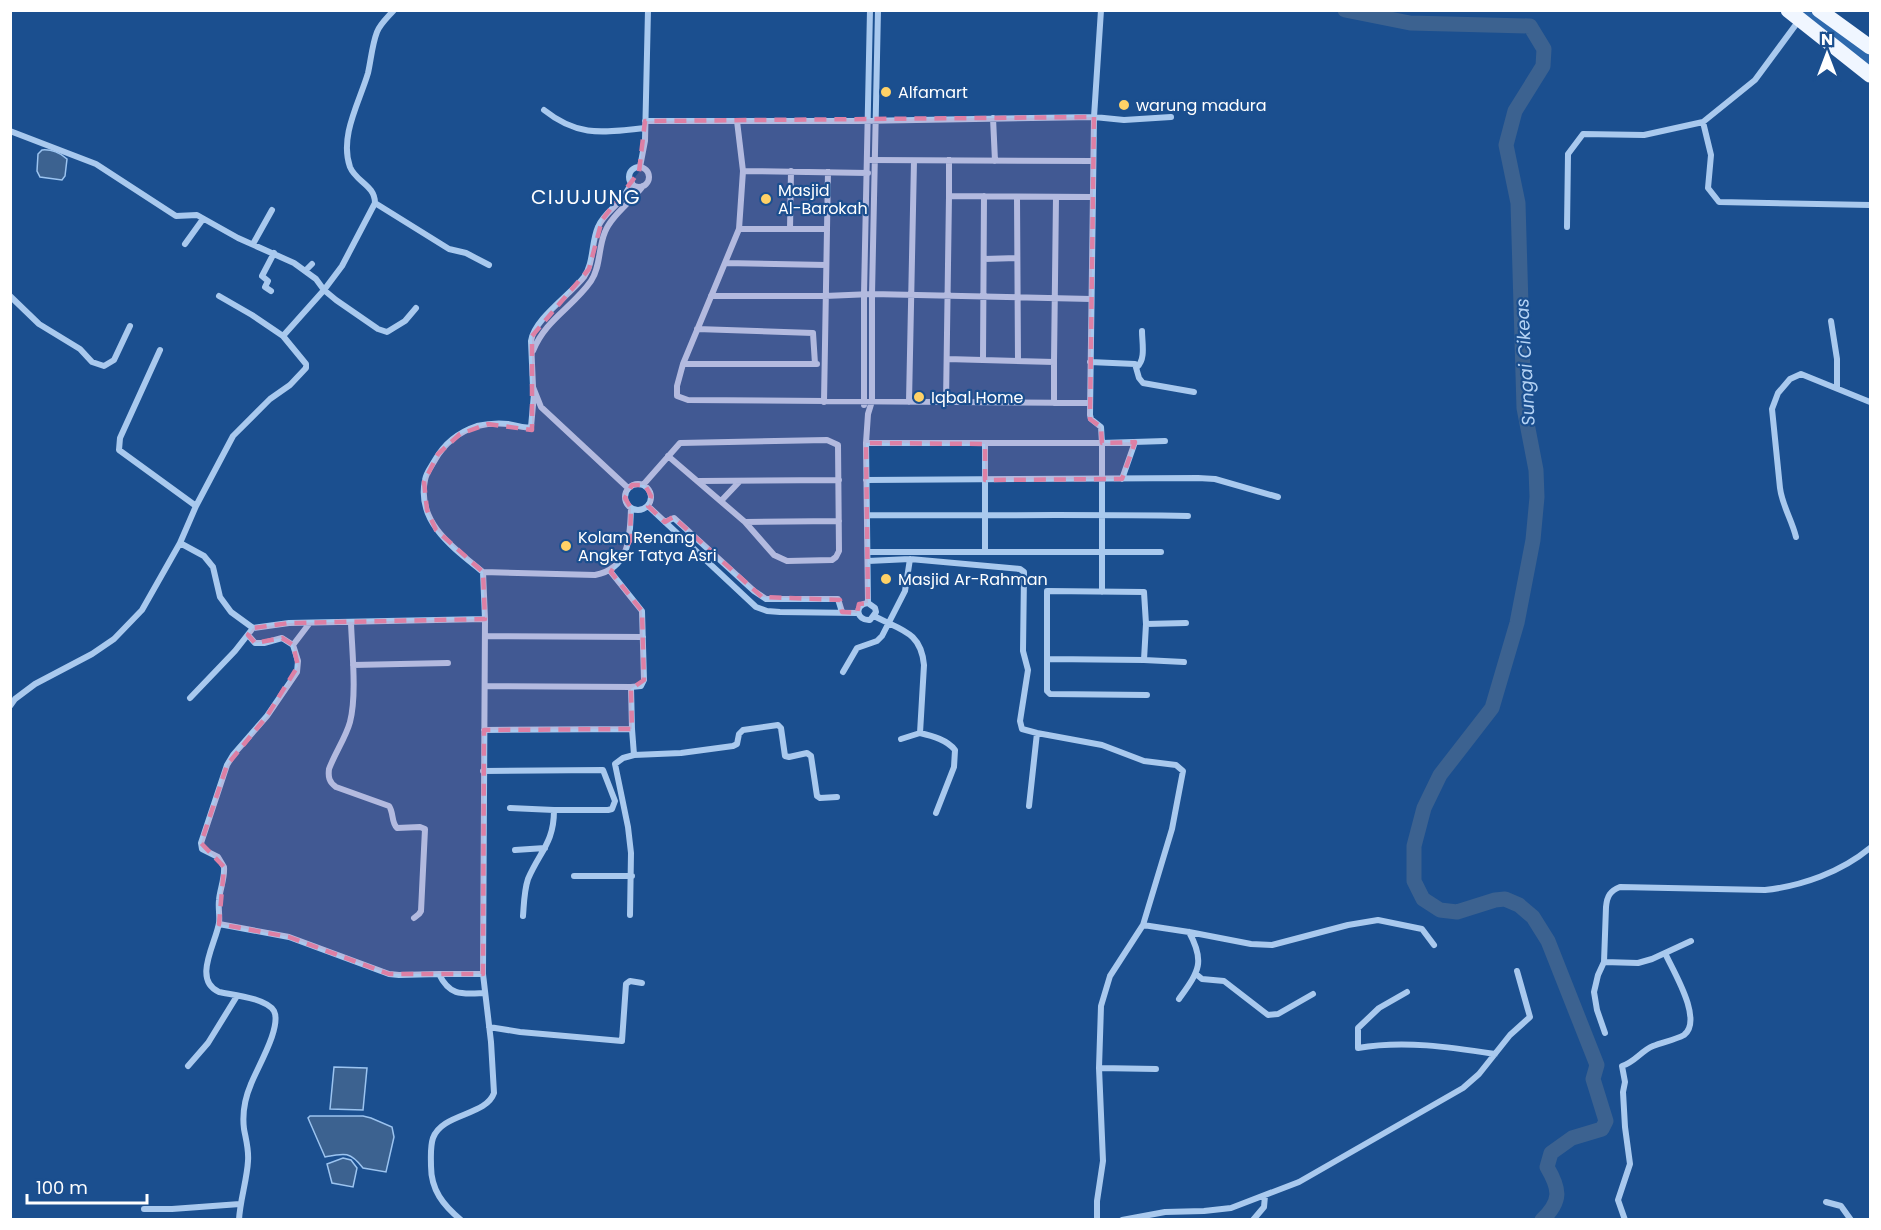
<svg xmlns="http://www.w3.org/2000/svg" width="1881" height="1230" font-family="Poppins,sans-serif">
  <rect width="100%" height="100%" fill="#1b4f8f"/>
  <path fill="#2e69ad" d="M1787,11H1819L1870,47V75Z"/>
  <path fill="#3c6290" stroke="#9cc4f0" stroke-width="1.5" d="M42,150C51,149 61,153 67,159L65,176L62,180L40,177L37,171L38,154Z
    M334,1067L367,1068L363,1110L330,1109Z
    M310,1116H363L371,1118L392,1127L394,1137L386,1172L363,1168C350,1151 344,1153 325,1157L308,1118Z
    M343,1158L351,1160L357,1168L353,1187L332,1183L327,1164Z"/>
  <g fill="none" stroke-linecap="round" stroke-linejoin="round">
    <path stroke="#3c6290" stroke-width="15" d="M1345,10L1410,23L1530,26L1544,49L1543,66L1515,111L1506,145L1518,203L1524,408L1536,470L1537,497L1533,540L1517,623L1492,708L1440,775L1424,808L1414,846V881L1423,899L1440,910L1457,912L1495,900L1505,899L1519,905L1533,917L1548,941L1597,1065L1593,1079L1606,1121L1602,1129L1572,1138L1551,1153L1547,1167C1560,1189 1562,1201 1542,1220"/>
    <path stroke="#a9c9ee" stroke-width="6" d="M1101,10L1094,117L1090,415L1091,419L1101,427L1102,443V592
      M544,110C579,138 604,132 645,128
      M993,118L995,161
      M645,121H859L1094,117L1124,120L1171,117
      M737,121L743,171L739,229L683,364L677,386V396L688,400L1090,403
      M1703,122L1755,80L1800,19
      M10,131L96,164L176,216L197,215L238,238L294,263L316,279L324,290L336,300L378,329L387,332L405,321L416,308
      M871,160L1093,161
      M640,167L645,141L648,10
      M629 177a10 10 0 1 1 20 0a10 10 0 1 1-20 0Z
      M743,171L868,173
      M949,196V160
      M1017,197L1018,361
      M375,203L449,249L466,253L489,265
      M1567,227L1568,154L1583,134L1644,135L1703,122L1711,155L1708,188L1719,202L1870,205
      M739,229H826
      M790,229L791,171
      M185,244L203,219
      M253,244L272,210
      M984,259L1017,258
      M725,263L826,265
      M305,271L312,264
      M271,291L265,287L268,281L262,276L274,253
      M10,296L39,324L80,349L92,362L104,366L114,360L130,326
      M219,296L252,315L283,336
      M711,296H825L872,294L1091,299
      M1831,321L1837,359V387
      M697,329L813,333L815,364
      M160,350L120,438L119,450L196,506
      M533,351C545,320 573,307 591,281C601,266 598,248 605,232C611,216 632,201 643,186
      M947,359L1054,362L1056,197
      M983,360L984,196
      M1054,362V403
      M1090,362L1135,364L1139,378L1143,383L1194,392
      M683,364H817
      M1137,367C1146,359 1142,343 1142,331
      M824,402L828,172
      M909,402L914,161
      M946,403L949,196L1092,197
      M864,405V294L870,10
      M866,443H1102L1165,441
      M668,456L745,522L839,521
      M1122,479L1135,442
      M866,480L1198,478L1215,479L1278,497
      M699,481L839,480
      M625 497a13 13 0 1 1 26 0a13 13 0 1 1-26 0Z
      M643,485L680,443L827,440L838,445L839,551L836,557L832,560L787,561L774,555L745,522
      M628,488L541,407L533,387L531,341C534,319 570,295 584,277C594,263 591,243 598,227C602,217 611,210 619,202C624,197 628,189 632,183
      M721,501L739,482
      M648,506L756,607L767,611L780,612L857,613
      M867,515C974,516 1081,514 1188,516
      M665,522L674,518L754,591L766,599H838L842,612
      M1796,537C1792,520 1782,505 1780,488L1772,409L1778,393L1790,379L1801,374L1870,402
      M180,543L204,556L213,567L220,597L231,612L253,628
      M868,552H1161
      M985,552V444
      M868,561L910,559L1020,569L1024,572V575L1023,651L1028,670L1020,721L1022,729L1037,733L1102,745L1144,761L1176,765L1183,771L1172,829L1143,925L1110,976L1101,1006L1099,1068L1103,1161L1097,1201V1220
      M610,571L642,611L644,680L641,686L631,687L632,729L634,755L623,758L615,764L628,827L631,853L630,915
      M483,572C455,549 416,523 425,480C426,473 431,467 435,460C444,444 459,432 477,426C486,424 498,423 508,424C516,425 523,429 531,427L534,394
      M868,603C854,604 856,621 870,620L876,612L875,608L868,603L866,443L868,414L872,401V294L878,10
      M874,616C900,630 921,631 924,665L920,733C933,736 947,740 955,750L954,767L936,813
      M351,623C352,651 357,695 350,722C346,737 335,753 329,769C328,777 329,782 336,787L389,806C394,813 391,822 397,828L420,827L425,829L421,911L419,914L414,918
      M1146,624L1186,623
      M248,635L255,643H264L282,638L293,645L309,624
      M485,636L643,637
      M1048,659L1144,660L1184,662
      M1144,660L1146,624L1144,592L1047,591V691L1050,694L1147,695
      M353,665L448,663
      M843,672L857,648L877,641L882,636L905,591L910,559
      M485,686L631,687
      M190,698L235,651L253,628L289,623L485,619
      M10,706L15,699L35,684L92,654L114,639L142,610L180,543L196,506L233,436L270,399L290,385L306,368V364L283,336L324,290L342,266L375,203C375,185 356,182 350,167C339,136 360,101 368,73C371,60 372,45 377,32C380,24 388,17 394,10
      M484,730L632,729
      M901,739L920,733
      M634,755L681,753L733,746L737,744L739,734L743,730L778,725L781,728L785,756L789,757L807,753L811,756L817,796L820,798L837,797
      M483,771L603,770L615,801L612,809L608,810H554C554,843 540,851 528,879C524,891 524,904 523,916
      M1029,806L1037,733
      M510,808L554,810
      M515,850L545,848
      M574,876H632
      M219,924L289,937L389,974L399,975L439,974C450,997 463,994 485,993
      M1143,925L1189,932L1251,944L1272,945L1348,925L1378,920L1422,929L1434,945
      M1604,962L1638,963L1652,959L1691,941
      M439,974H483
      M1196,974L1202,979L1224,981L1268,1015L1278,1014L1313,994
      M1407,992L1379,1008L1358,1028V1048C1403,1040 1450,1047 1495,1054
      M1179,999C1198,972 1206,963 1189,932
      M489,1027L520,1032L622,1041L626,984L630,981L642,983
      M1605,1033L1597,1010L1594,992L1598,975L1604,962L1606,907C1607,896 1610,891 1620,887L1765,890C1802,886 1841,872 1870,848
      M188,1066L208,1043L237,996
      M1099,1068L1156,1069
      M1826,1202L1841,1206L1851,1220
      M144,1209H172L240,1204
      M239,1220C240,1200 247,1180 248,1161C249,1150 246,1140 244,1129C242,1113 245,1098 251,1084C257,1068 282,1027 274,1011C266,998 233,995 219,992C192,980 216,943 219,923C220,916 218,908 219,900C220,889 225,878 224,867L218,857L202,849L201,843L227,765L233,755L267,716L297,672L298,661L293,645
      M461,1220C443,1205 431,1190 431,1166C431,1157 430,1147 433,1138C442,1113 486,1116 494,1093L491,1042L483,974L485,619L483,572L595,575C630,568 630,537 631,508
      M1122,1220L1165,1212L1204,1211L1231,1208L1299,1182L1463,1088L1479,1074L1510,1035L1530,1017L1517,971
      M1253,1220L1264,1207L1265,1196
      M1625,1220L1618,1200L1630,1164L1625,1127L1623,1092L1625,1082L1622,1066C1635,1062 1641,1051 1653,1046C1663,1042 1675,1040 1684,1035C1704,1020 1672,969 1665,953"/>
    <path stroke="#f0f6ff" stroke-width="15" d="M1788,10L1870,75
      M1819,10L1870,47"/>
  </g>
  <path fill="#dd80a5" fill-opacity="0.2" stroke="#dd80a5" stroke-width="4.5" stroke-dasharray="12 8" stroke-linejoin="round" d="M1094,117L1090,419L1101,427L1102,443L1135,442L1122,479L985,480V444L866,443L868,603L859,604L857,613L842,612L840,600L762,597L673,517L665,522L648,506L651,496L645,485H632L625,498L631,508L630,541L611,572L642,611L644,680L631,689L632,729L484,730L483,974H389L289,937L219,924L224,867L201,843L227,765L267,716L298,666L293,645L282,638L255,643L248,635L253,628L289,623L485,619L483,572L436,530L427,510L424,482L438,454L460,434L488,424L532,430V336L589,269L602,220L639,172L645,121Z"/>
  <g fill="#ffd166" stroke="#1b4f8f" stroke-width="2">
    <circle cx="886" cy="92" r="6"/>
    <circle cx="1124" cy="105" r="6"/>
    <circle cx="766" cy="199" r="6"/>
    <circle cx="919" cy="397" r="6"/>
    <circle cx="566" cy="546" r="6"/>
    <circle cx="886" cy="579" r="6"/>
  </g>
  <g text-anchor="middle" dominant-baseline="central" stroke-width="4.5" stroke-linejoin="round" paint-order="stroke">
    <g font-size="16" fill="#fff" stroke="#1b4f8f" text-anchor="start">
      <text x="898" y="92">Alfamart</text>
      <text x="1136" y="105">warung madura</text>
      <text x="778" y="190">Masjid<tspan x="778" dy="18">Al-Barokah</tspan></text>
      <text x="931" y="397">Iqbal Home</text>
      <text x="578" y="537">Kolam Renang<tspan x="578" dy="18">Angker Tatya Asri</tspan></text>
      <text x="898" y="579">Masjid Ar-Rahman</text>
    </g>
    <g font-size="18" font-style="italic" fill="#b5d3f5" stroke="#1b4f8f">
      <text transform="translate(1525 362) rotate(-93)">Sungai Cikeas</text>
    </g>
    <g font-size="20" letter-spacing="1.5" fill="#fff" stroke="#1b4f8f">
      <text x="586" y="197">CIJUJUNG</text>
    </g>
  </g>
  <rect width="1881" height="1230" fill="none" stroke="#ffffff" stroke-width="24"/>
  <g transform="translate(1827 54)" stroke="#1b4f8f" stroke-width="4.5" paint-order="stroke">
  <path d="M0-4.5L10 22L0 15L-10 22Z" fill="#ffffff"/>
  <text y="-9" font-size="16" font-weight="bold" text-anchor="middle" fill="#ffffff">N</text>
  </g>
  <path d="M27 1194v9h120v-9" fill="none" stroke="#ffffff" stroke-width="3"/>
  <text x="36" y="1194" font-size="18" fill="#ffffff" stroke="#1b4f8f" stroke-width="4.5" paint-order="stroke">100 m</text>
</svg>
